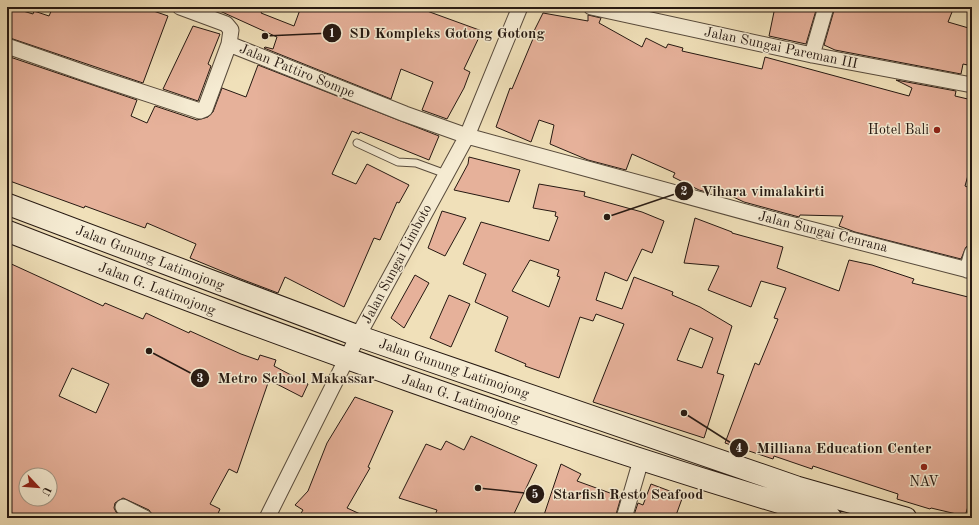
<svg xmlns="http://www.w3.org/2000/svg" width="979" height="525" font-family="'Old Standard TT',serif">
  <rect width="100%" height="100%" fill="#f0e0b9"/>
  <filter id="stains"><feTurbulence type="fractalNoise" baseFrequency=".005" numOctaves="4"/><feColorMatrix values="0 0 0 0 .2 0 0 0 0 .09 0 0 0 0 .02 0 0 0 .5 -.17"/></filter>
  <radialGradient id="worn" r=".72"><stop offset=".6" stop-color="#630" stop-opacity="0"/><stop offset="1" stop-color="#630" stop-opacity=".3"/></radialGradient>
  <path fill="#e6b19a" stroke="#261912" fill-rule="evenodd" d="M10,7L33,14L34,11L49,16L53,7H142L168,16L143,83L7,37V17Z
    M211,7H264L261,13L294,26L301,7H416L482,31L464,69L470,72L464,88L447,119L422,110L433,82L401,69L391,99L264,48L265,47L273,49L277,37Z
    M775,7H817L806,44L769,36Z
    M835,7H954L948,22L972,29V66L963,64L961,74L835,50L824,45Z
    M543,13L588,21V15L601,18L599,23L642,47L646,38L666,48L668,44L683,48L682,51L762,69L765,57L909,96L912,88L896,80L956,91L955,96L972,100V161L965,186L972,189V239L970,244L966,247L961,259L855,232L839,226L843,216L800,215L799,217L744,202L712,187L710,193L699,190L673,177L675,173L632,154L626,170L588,160L550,144L554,125L539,120L531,142L496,127L510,88L512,89L535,34L533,33Z
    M193,26L220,34L208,64L211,66L198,101L163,89Z
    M7,56L137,100L131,116L147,123L155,106L197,120L208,117L213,112L222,88L246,97L258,65L439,136L429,160L360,132L359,134L352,131L332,174L356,184L367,164L409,185L399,203L397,202L380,240L374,238L344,307L285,277L278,293L241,279L190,258L196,244L147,223L145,228L85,206L84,208L7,180Z
    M469,157L520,170L509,202L454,190L468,164Z
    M539,184L585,192L584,196L642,212L664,221L652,253L642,249L627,281L605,272L596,300L622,309L634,277L673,292L672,295L700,307L732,326L717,373L724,375L704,438L593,402L624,324L596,314L593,321L580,317L559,378L525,366L526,364L495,351L508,317L475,302L486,274L463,264L481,222L549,241L558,217L555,216L556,212L533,208ZM530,260L559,270L557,276L560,277L549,307L512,291ZM690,328L713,338L702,368L677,360Z
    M442,211L466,218L445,256L428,248Z
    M695,218L732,232V233L783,247L777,268L839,291L849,260L872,265L914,279L912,283L972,298V494L965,516L931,508L930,509L897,499L898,494L813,466L812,469L774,456L773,459L725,443L755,363L759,365L778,319L774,318L786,288L761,281L751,307L708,290L719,266L684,263Z
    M7,262L103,306L105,303L143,319L146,313L189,333L190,331L241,354L258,360L260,355L276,360L274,366L308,384L302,397L269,380L237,473L229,469L210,504L220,509L216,518H154L149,510L123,498L115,503L114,508L116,512L125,518H17L7,513ZM72,368L109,384L96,413L59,396ZM26,475H50V499H26Z
    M415,275L429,283L404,328L391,318Z
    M449,295L470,304L451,347L430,338Z
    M355,397L393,411L368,467L370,468L347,508L369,518H298L303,510L295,505L308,491L327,443Z
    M471,436L537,465L512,518H434L437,510L399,498L426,444L441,450L446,441L464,450Z
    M561,464L581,474L577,481L621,497L615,518H543Z
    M651,484L683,496L675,518H633L638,503L643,505Z"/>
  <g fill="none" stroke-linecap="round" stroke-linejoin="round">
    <defs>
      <path id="lane" d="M357,143L398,162L416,163L446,174"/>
      <path id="street" d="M180,7L226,24L231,30L229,44
        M591,7L812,55L972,85
        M7,46L99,78L200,111L205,109L229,44L405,114L467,136L782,222L972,271
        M812,55L826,7
        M967,270L972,253
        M123,507L145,518
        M267,518L358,336L467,136L520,7
        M624,518L641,460"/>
      <path id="secondary" d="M7,204L358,336L797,487L906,518
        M7,231C278,336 552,436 831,518"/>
    </defs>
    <use href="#lane" stroke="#584b3c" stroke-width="9"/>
    <use href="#street" stroke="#584b3c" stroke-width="17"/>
    <use href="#secondary" stroke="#261912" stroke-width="23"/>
    <use href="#lane" stroke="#f5ebd2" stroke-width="7"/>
    <use href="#street" stroke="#f5ebd2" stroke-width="15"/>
    <use href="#secondary" stroke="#f5ebd2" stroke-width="21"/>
  </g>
  <g fill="#8f2418" stroke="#f5ebd2" stroke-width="1.5">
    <circle cx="937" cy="130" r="4"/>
    <circle cx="924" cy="467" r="4"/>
  </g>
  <g text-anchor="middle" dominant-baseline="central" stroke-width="3" stroke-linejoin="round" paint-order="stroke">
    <g font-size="14" fill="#261912" stroke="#f5ebd2">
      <text transform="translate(781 48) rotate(12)">Jalan Sungai Pareman III</text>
      <text transform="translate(297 71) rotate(22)">Jalan Pattiro Sompe</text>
      <text transform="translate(823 232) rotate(14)">Jalan Sungai Cenrana</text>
      <text transform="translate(150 258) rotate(21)">Jalan Gunung Latimojong</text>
      <text transform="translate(397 264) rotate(-62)">Jalan Sungai Limboto</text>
      <text transform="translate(157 289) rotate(21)">Jalan G. Latimojong</text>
      <text transform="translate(454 369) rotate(19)">Jalan Gunung Latimojong</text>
      <text transform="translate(461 399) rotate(19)">Jalan G. Latimojong</text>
    </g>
    <g font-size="14" fill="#261912" stroke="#f5ebd2" text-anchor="end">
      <text x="929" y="130">Hotel Bali</text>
      <text x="924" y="482" text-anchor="middle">NAV</text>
    </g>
  </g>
  <path fill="none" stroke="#261912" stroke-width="1.5" d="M265 36L332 33M607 217L684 191M149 351L200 378M684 413L739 448M478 488L535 494"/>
  <g fill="#261912" stroke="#f5ebd2" stroke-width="1.5">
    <circle cx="265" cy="36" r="4"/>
    <circle cx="607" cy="217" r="4"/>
    <circle cx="149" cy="351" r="4"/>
    <circle cx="684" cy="413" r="4"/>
    <circle cx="478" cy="488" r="4"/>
    <circle cx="332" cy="33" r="10"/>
    <circle cx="684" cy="191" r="10"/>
    <circle cx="200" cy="378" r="10"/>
    <circle cx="739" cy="448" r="10"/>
    <circle cx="535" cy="494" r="10"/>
  </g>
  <g font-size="12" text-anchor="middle" font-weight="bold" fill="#fff">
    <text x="332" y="37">1</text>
    <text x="684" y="195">2</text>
    <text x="200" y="382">3</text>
    <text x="739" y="452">4</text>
    <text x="535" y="498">5</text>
  </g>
  <g font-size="15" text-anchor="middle" font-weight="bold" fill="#261912" stroke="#f5ebd2" stroke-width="3" stroke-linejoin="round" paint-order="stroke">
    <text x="447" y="38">SD Kompleks Gotong Gotong</text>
    <text x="763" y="196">Vihara vimalakirti</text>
    <text x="296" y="383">Metro School Makassar</text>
    <text x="844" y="453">Milliana Education Center</text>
    <text x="628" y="499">Starfish Resto Seafood</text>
  </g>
  <rect width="979" height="525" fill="none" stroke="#f0e0b9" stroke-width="24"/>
  <rect x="8" y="8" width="963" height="509" fill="none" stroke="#261912" stroke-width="2"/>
  <rect x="12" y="12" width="955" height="501" fill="none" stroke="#261912"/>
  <g transform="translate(38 487) rotate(116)"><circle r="19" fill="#f5ebd2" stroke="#a29785"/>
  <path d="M0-3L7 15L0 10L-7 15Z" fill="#8f2418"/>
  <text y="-6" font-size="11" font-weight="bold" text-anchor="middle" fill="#261912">U</text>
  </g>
  <rect width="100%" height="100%" filter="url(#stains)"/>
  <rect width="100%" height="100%" fill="url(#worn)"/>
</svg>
